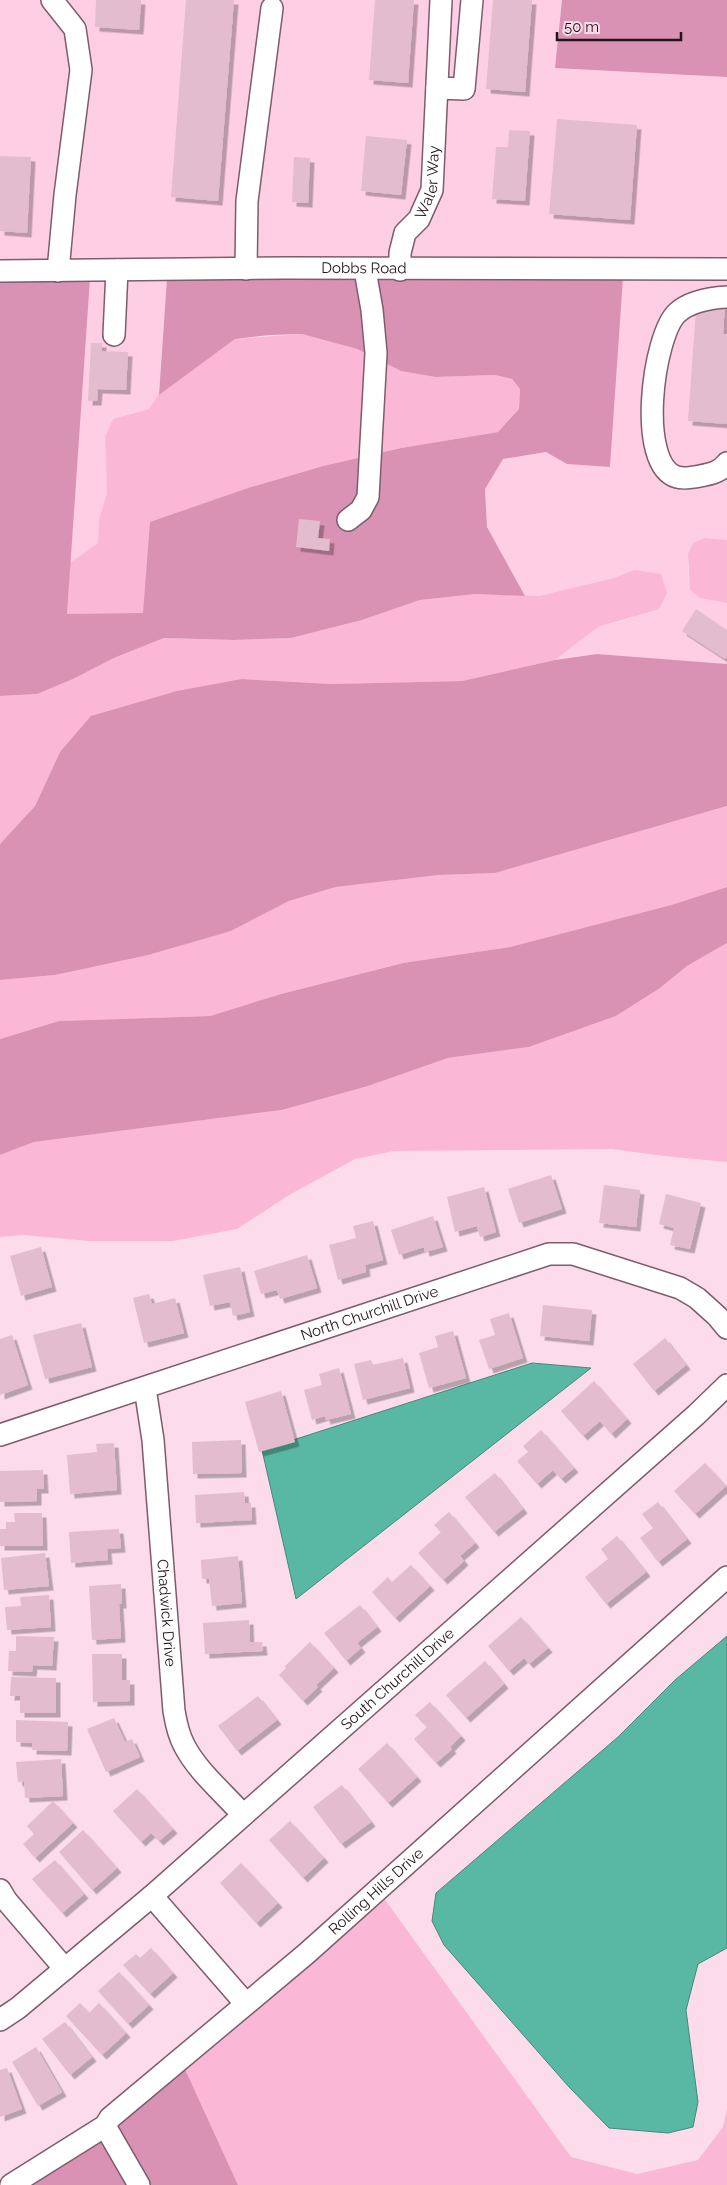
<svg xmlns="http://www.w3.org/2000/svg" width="727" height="2185" font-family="Raleway,sans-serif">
  <defs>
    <filter id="shadow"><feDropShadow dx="4.5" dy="4.5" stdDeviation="0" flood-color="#0004"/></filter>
  </defs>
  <rect width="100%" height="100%" fill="#fcdcea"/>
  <path fill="#fecfe4" d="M0,0H562L555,68L727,77V260L0,263Z
    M727,277V540L688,554V570L691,591L700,598L727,603V664L597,654L555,660L598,627L634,618V570L614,578L539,596H525L487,527L485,489L503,459L546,452L567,464L610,467L623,278Z
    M167,278L159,395L149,409L130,413L105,437L107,493L99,520L98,543L70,563L90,279Z"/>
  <path fill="#fab8d6" d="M302,334L357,349L401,371L435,377L495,375L512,379L520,389L519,409L498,432L401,448L323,466L251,487L204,505L143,614H67L70,563L98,543L99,520L107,493L105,437L113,419L149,409L159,394L235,339Z
    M704,538L727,540V603L700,598L690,590L688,554L693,543Z
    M634,570L661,574L667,593L659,609L598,627L555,660L462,681L332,684L242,679L60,752L35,806L0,844V696L37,694L73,679L114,658L164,638L234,640L291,638L362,620L420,600L476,594L539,596L614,578Z
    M727,806V887L671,905L510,947L403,963L281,994L210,1016L59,1021L0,1039V980L55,975L231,931L289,901L336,887L439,875L495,873Z
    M727,943V1162L664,1156L612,1149L394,1151L355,1159L289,1195L237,1229L173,1241H89L23,1235L0,1237V1155L34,1142L282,1110L368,1086L448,1058L529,1047L616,1016L660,988L687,966Z
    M383,1897L571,2157L637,2174L698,2160L723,2127L727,2109V2185H238L184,2067Z"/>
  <path fill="#da92b4" d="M562,0H727V77L555,68Z
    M167,278H623L610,467L567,464L546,452L503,459L485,489L487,527L525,596L476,594L420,600L362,620L291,638L234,640L164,638L114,658L73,679L37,694L0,696V279H90L67,614L143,613L150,522L251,487L323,466L401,448L498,432L519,409L520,389L512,379L495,375L435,377L401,371L357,349L302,334L270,335L235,339L159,395Z
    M597,654L727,664V806L495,873L439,875L336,887L289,901L231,931L148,955L55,975L0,980V844L35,806L60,752L91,716L177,691L242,679L332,684L462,681L555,660Z
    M727,887V943L687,966L660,988L616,1016L529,1047L448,1058L368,1086L282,1110L34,1142L0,1155V1039L59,1021L210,1016L281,994L403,963L510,947L671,905Z
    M184,2067L238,2185H28L117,2124Z"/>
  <path fill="#58b8a3" stroke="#48877a" d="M532,1363L591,1368L296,1599L262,1450Z
    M727,1636V1948L698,1964L686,2010L698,2102L693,2127L668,2133L609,2128L569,2087L444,1945L432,1921L436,1893L618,1737L675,1680Z"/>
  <path fill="#e3bccd" filter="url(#shadow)" d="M96,0H141L139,30L95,27Z
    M186,0H234L218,201L171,197Z
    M375,0H414L408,83L369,80Z
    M493,0H532L525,92L486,89Z
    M557,119L637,125L630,220L549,214Z
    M509,130L530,131L525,201L492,199L496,147H508Z
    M366,136L407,140L401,195L361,191Z
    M0,156L31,157L27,233L0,231Z
    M294,157L310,158L308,203L292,202Z
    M725,304L723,334H727V424L688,421L696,309Z
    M91,343H102V351L128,352L126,390L98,389L97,401H88Z
    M299,519L320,521L318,538L330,539L329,551L296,547Z
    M696,609L727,630V656L725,659L682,631Z
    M551,1175L562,1209L519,1223L508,1189Z
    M604,1185L640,1190L636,1227L599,1223Z
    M484,1187L496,1232L480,1237L477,1226L455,1232L447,1197Z
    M666,1194L701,1203L690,1249L670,1245L674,1228L659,1224Z
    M433,1216L443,1247L425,1252L424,1247L399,1255L391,1230Z
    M373,1221L383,1260L365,1265L366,1272L338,1280L329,1245L356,1238L353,1226Z
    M41,1247L52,1287L21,1296L10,1256Z
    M307,1255L317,1288L280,1299L277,1290L261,1294L254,1271Z
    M240,1267L250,1312L233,1316L230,1302L210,1306L203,1275Z
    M149,1294L152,1304L175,1298L184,1333L144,1343L133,1298Z
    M543,1305L592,1310L589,1341L540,1336Z
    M509,1313L523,1358L489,1369L479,1340L495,1335L490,1319Z
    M81,1323L92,1367L45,1379L33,1335Z
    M453,1331L466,1378L429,1388L419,1353L438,1347L435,1336Z
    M12,1335L28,1385L0,1395V1339Z
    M665,1338L686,1365L654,1391L633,1364Z
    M403,1358L410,1388L363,1400L354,1364L371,1360L373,1365Z
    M339,1368L351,1414L326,1420L325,1416L312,1420L304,1390L322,1385L319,1374Z
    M594,1381L627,1419L611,1434L600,1421L583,1436L561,1411Z
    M281,1391L295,1442L259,1452L245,1402Z
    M541,1430L574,1468L561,1479L553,1470L537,1484L517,1461L528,1452L523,1446Z
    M241,1440L242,1473L193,1474L192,1442Z
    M114,1443L117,1490L70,1494L67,1455L97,1452L96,1444Z
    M705,1463L726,1486L695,1514L674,1491Z
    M43,1470L44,1489H37V1501L0,1502V1471Z
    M495,1473L523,1509L494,1532L465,1497Z
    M244,1492L245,1503H251L252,1520L196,1523L195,1495Z
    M658,1502L687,1539L658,1562L640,1538L653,1528L642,1514Z
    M449,1512L475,1543L460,1556L464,1561L443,1580L418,1553L441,1532L434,1525Z
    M14,1513H42L43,1546H0V1529H6V1522H15Z
    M119,1529L121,1548L107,1549L108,1560L71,1563L69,1532Z
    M617,1536L646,1572L606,1604L585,1577L608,1559L601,1549Z
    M45,1553L49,1586L4,1590L1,1558Z
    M238,1556L242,1603L212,1606L209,1579H202L201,1560Z
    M411,1565L430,1586L395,1618L372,1592L388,1577L392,1582Z
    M121,1584L122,1604H119L121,1638L92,1640L89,1586Z
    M49,1595L51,1627L7,1630L5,1607L21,1606L20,1597Z
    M360,1605L377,1627L357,1643L361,1648L346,1661L324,1633Z
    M521,1617L548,1648L529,1664L524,1658L509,1671L488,1646Z
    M249,1620L250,1642H262L263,1651L205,1654L203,1623Z
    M16,1636L54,1637L52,1666L33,1665L32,1672L8,1671L9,1651H16Z
    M310,1642L334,1668L316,1685L318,1687L303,1701L279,1675L286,1668L285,1666Z
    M92,1654H122V1680H130V1701L93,1702Z
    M485,1661L504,1684L466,1718L446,1695Z
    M11,1677L56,1678V1713H20V1696H10Z
    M258,1696L277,1720L237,1751L218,1726Z
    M430,1702L461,1736L450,1747L452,1749L436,1763L414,1739L427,1727L415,1715Z
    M114,1718L125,1742L132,1739L140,1757L106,1772L87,1729Z
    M16,1720L68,1722L67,1751L32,1750V1743L16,1742Z
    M387,1743L417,1777L388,1803L358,1769Z
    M61,1759L63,1796L25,1798L24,1781L18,1782L16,1762Z
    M342,1785L371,1822L341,1844L313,1807Z
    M137,1789L173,1829L159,1841L151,1833L141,1842L113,1811Z
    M53,1801L73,1823L35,1858L23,1844L34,1834L27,1826Z
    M290,1821L324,1858L303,1878L269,1840Z
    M83,1830L117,1868L92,1890L59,1852Z
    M55,1860L84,1894L62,1913L32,1879Z
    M241,1863L278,1903L256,1923L220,1883Z
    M151,1948L173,1973L150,1994L123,1965L136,1954L140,1958Z
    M119,1972L149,2005L128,2024L98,1991Z
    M80,2003L89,2013L99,2003L126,2033L102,2055L66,2016Z
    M65,2022L92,2057L70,2075L42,2039Z
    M36,2047L62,2092L38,2106L12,2062Z
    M7,2068L22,2109L0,2117V2070Z"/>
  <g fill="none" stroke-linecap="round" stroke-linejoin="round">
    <defs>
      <g id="minor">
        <path d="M52,0L75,29L81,70L65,195L58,271"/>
        <path d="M437,88L464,89L472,0"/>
        <path d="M246,269L247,201L272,8"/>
        <path id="s1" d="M400,270V253L405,233L419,219L432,190L441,0"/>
        <path id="s2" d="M0,271L287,268L727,269"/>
        <path d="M727,297C710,298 690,301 677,313C653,336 636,465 677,477C683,479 695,477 700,476C711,474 720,472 727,463"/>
        <path d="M114,335L117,270"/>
        <path d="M348,520L361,510L368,497L376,353L372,310L365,270"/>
        <path id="s3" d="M145,1388L153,1440L174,1711C176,1723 178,1734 184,1745C197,1771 224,1793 243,1815"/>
        <path id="s4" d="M0,1435L549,1254H573L680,1288L697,1298L717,1316L727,1328"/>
        <path d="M0,1890L6,1900L65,1969"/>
        <path d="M152,1896L246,2004"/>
        <path id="s5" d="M0,2020L18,2008L152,1896L696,1415L727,1385"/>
        <path d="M105,2126L139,2185"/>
        <path id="s6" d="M11,2185L105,2126L110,2118L306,1954L727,1577"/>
      </g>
    </defs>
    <use href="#minor" stroke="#7e5c6b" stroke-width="24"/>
    <use href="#minor" stroke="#fff" stroke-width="21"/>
  </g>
  <g text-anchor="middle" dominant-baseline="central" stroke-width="4" stroke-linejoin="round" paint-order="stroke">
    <g font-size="15" fill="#22151b" stroke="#fcdcea">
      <text stroke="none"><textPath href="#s1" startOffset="96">Waler Way</textPath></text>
      <text stroke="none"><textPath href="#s2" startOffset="364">Dobbs Road</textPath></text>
      <text stroke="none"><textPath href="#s4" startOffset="389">North Churchill Drive</textPath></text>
      <text stroke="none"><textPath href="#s3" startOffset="226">Chadwick Drive</textPath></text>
      <text stroke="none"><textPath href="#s5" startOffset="524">South Churchill Drive</textPath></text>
      <text stroke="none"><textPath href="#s6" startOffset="470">Rolling Hills Drive</textPath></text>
    </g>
  </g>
  <path d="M557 32v8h124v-8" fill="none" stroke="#22151b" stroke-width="2.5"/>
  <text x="564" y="32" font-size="15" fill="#22151b" stroke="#fcdcea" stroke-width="4" paint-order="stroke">50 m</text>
</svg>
